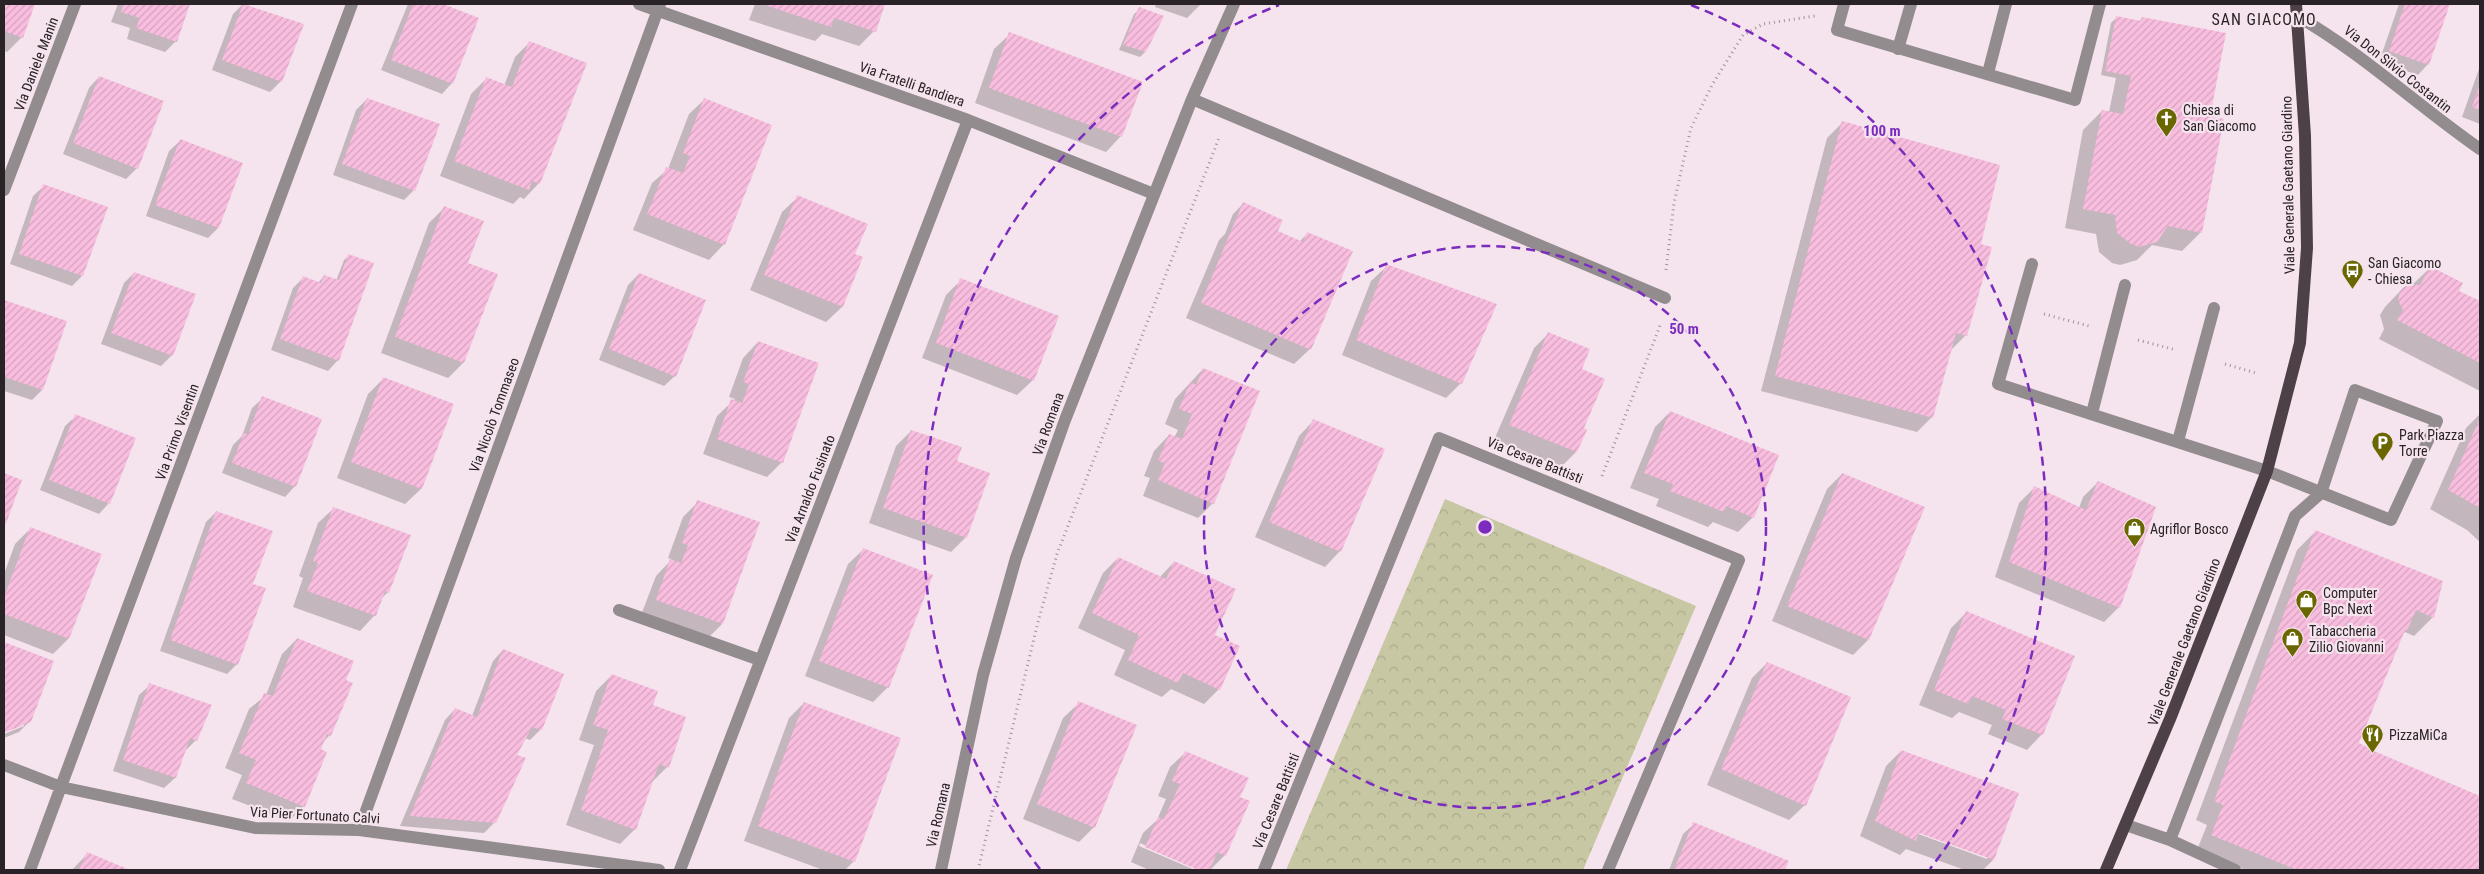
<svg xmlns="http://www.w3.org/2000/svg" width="2484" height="874" font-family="'Roboto Condensed',sans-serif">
  <defs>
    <pattern id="forest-crowns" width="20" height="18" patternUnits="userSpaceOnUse" patternTransform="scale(1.25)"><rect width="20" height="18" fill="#c7c7a3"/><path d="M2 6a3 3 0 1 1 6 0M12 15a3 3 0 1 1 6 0" fill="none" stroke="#abab8c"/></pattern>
    <pattern id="building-hatch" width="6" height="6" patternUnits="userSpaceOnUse" patternTransform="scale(1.25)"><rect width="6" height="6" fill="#f9bedf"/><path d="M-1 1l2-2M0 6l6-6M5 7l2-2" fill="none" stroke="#d5a3bf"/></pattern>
  </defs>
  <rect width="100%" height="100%" fill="#f5e4ed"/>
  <path fill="url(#forest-crowns)" d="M1445,499L1696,606L1583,870H1286Z"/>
  <path fill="#0003" fill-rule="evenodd" d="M4,4H34L22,37L7,52L4,51Z
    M118,4H189L176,41L165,52L127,39L130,28L111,22Z
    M243,4L302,25L281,81L270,92L212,70L233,14Z
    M408,4H440L477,18L452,83L442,94L381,70Z
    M755,4H884L874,31L859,46L822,34L815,41L749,20Z
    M1156,4H1201L1187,18L1155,7Z
    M2399,4H2449L2428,64L2418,75L2379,62Z
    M1140,9L1145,52L1140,57L1119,50L1134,14Z
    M2116,18L2139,22L2142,18L2209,118L2201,232L2182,251L2152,245L2137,260L2120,265L2112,263L2099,252L2096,234L2065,228L2083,130L2102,111L2109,112L2116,78L2101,75L2111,23Z
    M1010,34L1121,136L1106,152L975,103L994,49Z
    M530,42L539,183L524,199L520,197L513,204L440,176L471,94L486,79L504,86L515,57Z
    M2480,66V124L2462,117Z
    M99,77L137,168L126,179L63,154L89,88Z
    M367,99L414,190L404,200L333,175L356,110Z
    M705,99L724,244L709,260L633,230L652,183L668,169L689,114Z
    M1842,123L1979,244L1990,248L1965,336L1950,351L1932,417L1917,432L1761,391L1827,138Z
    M180,141L218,228L208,238L146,216L169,151Z
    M44,186L82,276L72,286L10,264L33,196Z
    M798,197L853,255L862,258L842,307L826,322L750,290L782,212Z
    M1243,204L1277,232L1299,242L1308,233L1310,349L1294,364L1186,318L1219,240L1225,234L1233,214Z
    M444,208L466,263L496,274L463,363L448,378L381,353L429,223Z
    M349,255L338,360L328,371L271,350L293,288L303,278L318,283L324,276L336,281L344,260Z
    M1387,266L1461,383L1446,398L1342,355L1371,281Z
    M2430,268L2457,291L2480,303V391L2379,339L2384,329L2380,315L2385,307L2404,287L2412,285Z
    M134,273L172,355L161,366L101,344L124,283Z
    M639,274L675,376L664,386L599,360L628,285Z
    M961,280L1033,380L1017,395L922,358L946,295Z
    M4,301L65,322L42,390L32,400L4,391Z
    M1549,333L1580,370L1582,429L1576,452L1561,467L1494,440L1534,348Z
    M758,342L782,462L767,477L703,454L717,416L735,399L729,397L743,358Z
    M1203,369L1213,503L1198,518L1143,496L1150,478L1144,476L1154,451L1169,435L1174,438L1178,430L1165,424L1175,399Z
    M383,379L452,405L421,489L405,504L337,478L368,394Z
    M263,398L295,486L285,497L222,473L233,445L242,436L252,408Z
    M1670,412L1753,517L1738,532L1713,522L1708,527L1656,506L1659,499L1630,488L1655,427Z
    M2480,414V542L2467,530L2430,509L2466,428Z
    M76,416L109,503L99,514L40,490L65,426Z
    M1314,420L1340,551L1325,567L1255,537L1299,436Z
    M911,431L955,462L966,537L951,552L869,523L896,446Z
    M4,474L21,481L4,526Z
    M1842,474L1868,640L1853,655L1772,621L1827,489Z
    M2098,482L2119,607L2104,622L1995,577L2019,503L2034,488L2079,508L2083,497Z
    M698,502L722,624L707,639L641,615L656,576L672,559L668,558L683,517Z
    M334,508L410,536L388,592L381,599L375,615L360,631L293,607L303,578L299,576L318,523Z
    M216,512L252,585L237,664L227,674L160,651L206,522Z
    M30,529L68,639L53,654L4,635V574L15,544Z
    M2315,532L2433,617L2414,636L2405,632L2402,635L2357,743L2373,752L2480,798V870H2246L2197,850L2207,825L2196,820L2297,550Z
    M864,549L888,687L873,702L805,676L848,564Z
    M1118,558L1160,577L1174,562L1213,636L1219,689L1204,704L1171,689L1162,697L1114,675L1125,650L1078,628L1103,573Z
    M1966,613L2042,734L2027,750L1988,734L1992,725L1959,712L1952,718L1919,705L1951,628Z
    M297,639L344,681L330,735L322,743L304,806L289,821L232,799L242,775L225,768L249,709L266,695L282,654Z
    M4,644L53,662L30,721L19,732L4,738V734L24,726V723L4,731Z
    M503,650L541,729L530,740L525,738L515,756L495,822L484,833L400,826L445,720L455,709L472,716L493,661Z
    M1767,663L1805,805L1789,820L1707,785L1752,678Z
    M611,676L652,706L667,767L652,782L635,829L620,844L566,825L594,745L579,740L596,691Z
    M150,685L196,740L185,751L175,778L164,788L113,771L139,695Z
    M804,703L854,861L845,870H823L744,841L789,718Z
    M1079,703L1094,827L1079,842L1023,819L1063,718Z
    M1901,751L2017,794L1993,860L1983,870H1965L1906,849L1900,855L1860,836L1886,766ZM1913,830L1987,856V859L1913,832Z
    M1186,752L1238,797L1225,855L1210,870H1201L1140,843L1139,846L1195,870H1149L1131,862L1143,833L1157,820L1166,799L1158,796L1170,767Z
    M1694,824L1788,861L1784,870H1669L1683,834Z
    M88,853L127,870H72Z"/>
  <path fill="url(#building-hatch)" d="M4,4H35L23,38L4,31Z
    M124,4H190L177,42L136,28L140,18L121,12Z
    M243,4L304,24L282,82L222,60Z
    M413,4H443L479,18L453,84L391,60Z
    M762,4H885L876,32L834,18L831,27Z
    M2405,4H2450L2429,65L2389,51Z
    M1139,7L1164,16L1146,52L1123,45Z
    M2116,16L2141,21L2142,17L2226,33L2210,117L2224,119L2202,233L2168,226L2157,242L2139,247L2131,244L2117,233L2115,215L2083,209L2102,110L2123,114L2131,76L2105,71Z
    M1009,32L1143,82L1122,137L989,88Z
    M529,41L587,63L540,184L532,181L529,190L454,161L486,77L512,87Z
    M99,76L164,101L138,169L73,143Z
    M2480,84V110L2472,107Z
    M367,98L440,124L415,191L342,164Z
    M704,98L772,125L725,245L647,214L666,167L683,173L690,156L683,153Z
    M1842,121L2000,165L1981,244L1992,247L1967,336L1956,333L1933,418L1775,376Z
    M180,139L243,163L219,228L155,205Z
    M43,184L108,207L83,276L19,254Z
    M797,195L868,224L855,254L863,257L843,307L764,275Z
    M1243,202L1283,220L1278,231L1303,242L1307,232L1353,251L1311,350L1201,303Z
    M444,206L484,221L468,263L498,274L464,363L395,337Z
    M348,254L374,263L339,361L280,339L303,276L321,283L324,275L339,280Z
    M1386,264L1497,304L1462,384L1356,340Z
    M2430,266L2463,283L2459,291L2480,301V363L2397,320L2403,310L2398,300L2400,291L2409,284L2420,285Z
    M134,272L196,294L173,356L111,333Z
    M639,273L706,300L676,377L609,349Z
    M960,278L1059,316L1034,381L936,343Z
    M4,300L67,321L43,390L4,377Z
    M1548,332L1590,349L1582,369L1605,379L1584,428L1587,430L1577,452L1509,425Z
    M758,341L819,363L783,463L717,439L731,399L742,403L749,384L743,382Z
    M1203,368L1260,391L1214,504L1158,480L1165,463L1158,461L1169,434L1182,439L1192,414L1179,409L1190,382L1196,385Z
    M383,377L454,404L422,489L351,462Z
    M262,396L322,419L296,487L232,463L244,433L248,435Z
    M1670,411L1779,455L1754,518L1726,506L1724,512L1670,491L1673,484L1644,473Z
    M75,414L136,438L110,504L49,480Z
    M2480,418V508L2448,490Z
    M1313,419L1385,449L1341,552L1269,522Z
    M911,430L962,447L957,461L990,473L967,538L883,508Z
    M4,473L22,480L4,529Z
    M1842,473L1925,507L1869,640L1787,606Z
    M2098,481L2156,507L2120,608L2009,562L2034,486L2086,510Z
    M697,500L760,522L723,624L656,600L670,559L681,563L688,545L682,543Z
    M333,507L411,535L389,593L385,591L376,616L307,591L318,563L313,561Z
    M216,511L273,531L253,584L266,588L238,665L170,640Z
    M30,527L102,554L69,639L4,614V597Z
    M2315,530L2443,581L2434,618L2416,610L2407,631L2405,630L2359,743L2374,751L2480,796V870H2297L2211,835L2223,805L2214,801Z
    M863,548L933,575L889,688L819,661Z
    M1118,557L1166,579L1174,561L1236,589L1215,635L1240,646L1220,690L1183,673L1178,683L1128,660L1139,635L1092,613Z
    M1966,611L2075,656L2043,735L2002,719L2006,710L1972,696L1968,704L1934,690Z
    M297,638L354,661L346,680L353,683L331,736L327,734L321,749L327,752L305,807L246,783L256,760L239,753L264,693L273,696Z
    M4,642L54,661L31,722L6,732L4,731Z
    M503,649L564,674L542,730L532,727L517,755L526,758L496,823L410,816L455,708L477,717Z
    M1767,662L1851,697L1806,806L1721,769Z
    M611,674L658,691L653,705L686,717L669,768L659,764L636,830L581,810L608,730L593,725Z
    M149,683L212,705L197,741L190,738L176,778L123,760Z
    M1078,701L1137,725L1095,828L1037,804Z
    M804,702L901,738L855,862L758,826Z
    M1901,750L2019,793L1994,860L1919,833L1916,841L1875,821Z
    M1185,751L1249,778L1240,797L1250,801L1226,856L1217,852L1210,870H1198L1145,847L1158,817L1164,819L1180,784L1172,781Z
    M1693,822L1789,861L1785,870H1674Z
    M87,852L130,870H79Z"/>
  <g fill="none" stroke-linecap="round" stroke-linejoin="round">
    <path stroke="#9f9299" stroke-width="3" stroke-dasharray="1 4" stroke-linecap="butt" d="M1666,270L1674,203L1691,128L1712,85L1743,35L1763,24L1815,16
      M2044,314L2089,326
      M2138,340L2176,350
      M2225,364L2256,373
      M1602,476L1661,323
      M978,870L1038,622L1057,554L1219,138"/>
    <path stroke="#938c8f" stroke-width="12" d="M639,4L968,120L1154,194
      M1844,4L1837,30L2075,100L2100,4
      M2297,16C2362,53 2418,106 2480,149
      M1898,49L1911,4
      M1988,73L2006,4
      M1192,99L1665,298
      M4,190L75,4
      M2032,264L1998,384L2267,471L2391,520L2437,421L2355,390L2321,493
      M2092,413L2125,285
      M2178,441L2214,308
      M619,610L760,660
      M4,765L61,787L255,828L359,830L659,870
      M2126,825L2170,840L2235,870
      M359,830L660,4
      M2170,840L2295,516L2321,493
      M30,870L352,4
      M680,870L968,120
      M941,870L983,675L1016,558L1065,420L1192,99L1234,4
      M1264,870L1439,438L1739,560L1608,870"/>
    <path stroke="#4d4147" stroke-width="12" d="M2106,870L2170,719L2267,471L2300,343L2307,248L2305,136L2296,4"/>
  </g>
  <g fill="none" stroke="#7b2cbf" stroke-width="2.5" stroke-dasharray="9 6">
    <circle cx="1485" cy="527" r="281"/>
    <path d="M1040 869A561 561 0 0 1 1279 5M1691 5A561 561 0 0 1 1930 869"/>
  </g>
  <defs>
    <symbol id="church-pin" viewBox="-11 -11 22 30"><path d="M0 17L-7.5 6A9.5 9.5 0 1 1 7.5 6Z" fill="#6a6600" stroke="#f5e4ed"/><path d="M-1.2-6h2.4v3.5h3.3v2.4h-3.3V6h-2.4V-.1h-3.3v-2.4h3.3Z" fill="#fff"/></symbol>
    <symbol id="bus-pin" viewBox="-11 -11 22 30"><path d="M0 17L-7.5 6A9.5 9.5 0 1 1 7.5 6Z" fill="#6a6600" stroke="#f5e4ed"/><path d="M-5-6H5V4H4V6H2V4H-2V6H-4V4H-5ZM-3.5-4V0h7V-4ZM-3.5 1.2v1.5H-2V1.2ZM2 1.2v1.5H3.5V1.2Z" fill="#fff"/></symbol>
    <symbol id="parking-pin" viewBox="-11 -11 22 30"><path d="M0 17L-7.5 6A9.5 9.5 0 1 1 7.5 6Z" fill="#6a6600" stroke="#f5e4ed"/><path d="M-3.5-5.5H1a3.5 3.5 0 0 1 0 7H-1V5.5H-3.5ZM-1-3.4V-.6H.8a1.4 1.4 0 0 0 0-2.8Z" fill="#fff"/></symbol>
    <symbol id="shop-pin" viewBox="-11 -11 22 30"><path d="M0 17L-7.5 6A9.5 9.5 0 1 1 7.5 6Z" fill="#6a6600" stroke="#f5e4ed"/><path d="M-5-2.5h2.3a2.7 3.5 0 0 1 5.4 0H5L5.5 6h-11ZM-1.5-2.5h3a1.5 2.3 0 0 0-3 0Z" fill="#fff"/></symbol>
    <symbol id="restaurant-pin" viewBox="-11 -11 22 30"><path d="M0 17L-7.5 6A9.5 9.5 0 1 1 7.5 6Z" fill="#6a6600" stroke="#f5e4ed"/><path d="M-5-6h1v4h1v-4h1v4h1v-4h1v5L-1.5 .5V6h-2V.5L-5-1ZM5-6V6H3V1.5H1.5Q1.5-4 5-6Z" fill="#fff"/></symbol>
  </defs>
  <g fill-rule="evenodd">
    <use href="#church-pin" x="2154" y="106" width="25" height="34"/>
    <use href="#bus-pin" x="2340" y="258" width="25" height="34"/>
    <use href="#parking-pin" x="2370" y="430" width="25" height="34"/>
    <use href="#shop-pin" x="2122" y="516" width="25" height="34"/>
    <use href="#shop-pin" x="2294" y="588" width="25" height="34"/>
    <use href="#shop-pin" x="2280" y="626" width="25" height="34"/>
    <use href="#restaurant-pin" x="2360" y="722" width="25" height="34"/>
  </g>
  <g text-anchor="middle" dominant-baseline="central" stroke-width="4.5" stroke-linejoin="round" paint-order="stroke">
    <g font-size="14" fill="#292226" stroke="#f5e4ed">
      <text transform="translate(36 64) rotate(-69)">Via Daniele Manin</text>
      <text transform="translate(2398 69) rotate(38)">Via Don Silvio Costantin</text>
      <text transform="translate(912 84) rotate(19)">Via Fratelli Bandiera</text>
      <text transform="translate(2288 185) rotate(-91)">Viale Generale Gaetano Giardino</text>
      <text transform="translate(494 415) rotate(-70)">Via Nicolò Tommaseo</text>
      <text transform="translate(1048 424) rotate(-70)">Via Romana</text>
      <text transform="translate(177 432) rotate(-70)">Via Primo Visentin</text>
      <text transform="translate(1535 460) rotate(22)">Via Cesare Battisti</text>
      <text transform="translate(810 489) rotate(-69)">Via Arnaldo Fusinato</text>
      <text transform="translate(2184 642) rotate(-69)">Viale Generale Gaetano Giardino</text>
      <text transform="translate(1276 801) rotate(-68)">Via Cesare Battisti</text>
      <text transform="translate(315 815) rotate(3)">Via Pier Fortunato Calvi</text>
      <text transform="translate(938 815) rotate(-77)">Via Romana</text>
    </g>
    <g font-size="14" fill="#292226" stroke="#f5e4ed" text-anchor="start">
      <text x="2183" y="110">Chiesa di<tspan x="2183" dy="16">San Giacomo</tspan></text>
      <text x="2368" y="263">San Giacomo<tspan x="2368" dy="16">- Chiesa</tspan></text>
      <text x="2399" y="435">Park Piazza<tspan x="2399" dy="16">Torre</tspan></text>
      <text x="2150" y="529">Agriflor Bosco</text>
      <text x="2323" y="593">Computer<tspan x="2323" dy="16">Bpc Next</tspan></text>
      <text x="2309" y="631">Tabaccheria<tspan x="2309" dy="16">Zilio Giovanni</tspan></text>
      <text x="2389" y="735">PizzaMiCa</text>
    </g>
    <g font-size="16" letter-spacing="1" fill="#292226" stroke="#f5e4ed">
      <text x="2264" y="19">SAN GIACOMO</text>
    </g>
  </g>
  <circle cx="1485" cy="527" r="8" fill="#7b2cbf" stroke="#f5e4ed" stroke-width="2.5"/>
  <g font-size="15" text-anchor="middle" font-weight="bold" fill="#7b2cbf" stroke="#f5e4ed" stroke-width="4.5" stroke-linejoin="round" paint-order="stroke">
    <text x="1882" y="136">100 m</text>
    <text x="1684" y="334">50 m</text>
  </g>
  <rect width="2484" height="874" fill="none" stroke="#292226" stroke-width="10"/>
</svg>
